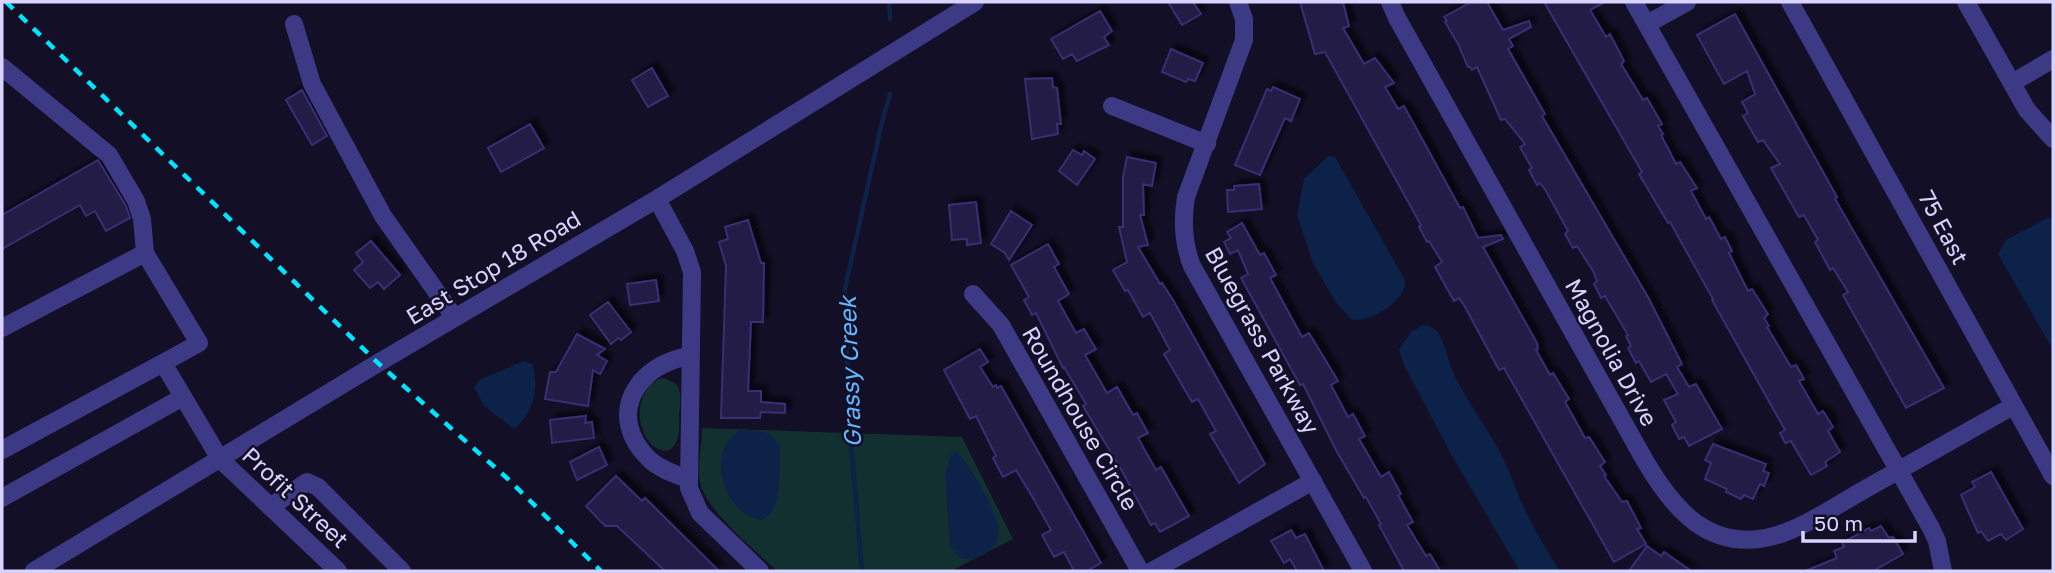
<svg xmlns="http://www.w3.org/2000/svg" width="2055" height="573" font-family="'Golos Text',sans-serif">
  <defs>
    <filter id="shadow"><feDropShadow dx="5.5" dy="-5.5" stdDeviation="2" flood-color="#0009"/></filter>
  </defs>
  <rect width="100%" height="100%" fill="#130f26"/>
  <path fill="#12302f" d="M664,378L675,383C683,392 680,403 679,415C679,422 680,430 678,437C669,470 630,438 642,399C646,388 652,379 664,378Z
    M702,428L962,437L1013,539L951,571H777C756,551 705,510 700,482C697,466 702,445 702,428Z"/>
  <path fill="#0c2248" d="M1328,156L1335,157L1405,280C1407,301 1369,325 1351,319L1335,301L1313,263L1297,215L1304,179Z
    M2047,218L2053,219V350L1998,254L2006,240Z
    M1423,325C1431,325 1436,329 1440,336C1446,347 1448,360 1453,372C1468,404 1488,428 1504,460C1512,476 1517,494 1525,510C1535,531 1547,551 1560,571L1519,570L1451,454L1404,365L1399,349L1411,332Z
    M524,361L532,364C540,387 533,414 514,429L484,406L474,387L479,380Z
    M742,429L769,433L780,446C779,468 784,512 761,520C719,512 706,446 742,429Z
    M957,452C971,468 1000,513 999,535C998,548 978,561 965,559C957,558 954,551 950,545L945,474L951,454Z"/>
  <g fill="none" stroke-linecap="round" stroke-linejoin="round">
    <path stroke="#0c2248" stroke-width="4.5" d="M889,2L890,19
      M862,571L849,421L845,289L882,122L890,94"/>
  </g>
  <path fill="#241b47" stroke="#3b2d73" stroke-width="2" filter="url(#shadow)" d="M1168,2H1193L1201,14L1182,25Z
    M1300,2H1343L1349,26L1343,28L1364,64L1375,58L1394,83L1385,87L1398,109L1404,106L1460,208L1463,207L1478,238L1501,235L1503,239L1483,247L1537,343L1538,349L1536,350L1550,375L1553,373L1569,399L1565,402L1585,438L1589,437L1605,462L1600,466L1606,475L1604,476L1622,502L1627,501L1641,528L1637,529L1646,544L1614,562L1504,368L1499,370L1464,305L1459,298L1454,301L1435,267L1442,262L1429,241L1427,242L1419,227L1421,225L1325,52L1315,54Z
    M1471,2H1487L1503,30L1529,21L1531,27L1509,39L1513,46L1508,49L1545,114L1542,116L1649,299L1682,364L1677,367L1689,387L1696,384L1722,429L1689,446L1684,437L1679,439L1672,425L1676,422L1664,400L1678,394L1666,374L1651,382L1639,361L1636,363L1628,348L1631,346L1626,336L1628,335L1605,296L1601,298L1594,284L1597,281L1593,271L1577,246L1573,248L1565,234L1568,231L1546,191L1540,183L1537,185L1529,170L1532,168L1520,147L1525,144L1505,119L1501,120L1477,67L1472,70L1470,67H1468L1458,44L1445,22L1447,21L1444,17Z
    M1544,2H1605L1590,10L1606,37L1610,34L1624,61L1621,64L1643,100L1647,98L1662,124L1658,126L1663,134L1661,135L1676,164L1680,162L1697,188L1691,191L1706,219L1709,217L1721,239L1725,237L1732,251L1729,253L1748,291L1752,289L1768,314L1764,318L1769,326L1767,327L1791,367L1796,365L1804,379L1799,381L1818,414L1823,411L1833,427L1828,431L1840,452L1825,462L1827,466L1811,475L1791,441L1785,443L1780,433L1785,430L1712,300L1713,299L1670,222L1668,223L1639,174L1642,172Z
    M1100,11L1112,31L1104,37L1109,45L1077,61L1072,54L1063,59L1051,39Z
    M1735,14L1837,197L1835,199L1944,388L1906,408L1843,295L1848,292L1833,268L1830,270L1815,242L1818,240L1804,215L1799,217L1771,168L1780,164L1763,140L1758,142L1743,116L1748,113L1742,102L1755,94L1747,71L1724,84L1697,35Z
    M1171,49L1203,63L1195,81L1188,79L1186,82L1162,72Z
    M652,68L668,96L648,107L632,80Z
    M1052,78L1053,87L1057,88L1061,124H1057L1058,134L1032,139L1025,79Z
    M1273,87L1300,99L1291,121L1285,118L1260,175L1235,165L1267,89L1271,91Z
    M302,90L327,136L312,145L286,100Z
    M530,124L544,148L501,172L488,148Z
    M1073,150L1082,155L1084,151L1095,159L1077,185L1059,171Z
    M1127,157L1156,163L1152,186L1143,184L1144,215H1140L1148,245L1138,247L1160,284L1162,283L1173,300L1265,464L1239,483L1210,434L1216,431L1198,399L1192,402L1164,354L1170,350L1150,313L1143,317L1128,290L1125,291L1113,270L1127,262L1119,227H1123V177Z
    M98,160L126,206L130,218L106,231L95,211L86,216L80,205L2,249V215Z
    M1259,184L1262,209L1228,212L1227,190H1234V186Z
    M976,202L981,243L967,245V239L952,240L949,205Z
    M1011,211L1032,225L1009,260L1005,253L991,244Z
    M748,220L761,263H764L763,322H751L748,391H761V402L785,404V413L761,412L760,418H721L726,266L719,242L728,239L725,227Z
    M1242,223L1260,255L1264,253L1276,275L1270,278L1302,337L1309,333L1338,381L1331,385L1348,417L1353,414L1365,436L1359,439L1381,477L1389,472L1401,494L1398,495L1413,522L1407,525L1426,556L1430,554L1440,571H1404L1379,525L1381,524L1366,497L1364,498L1337,452L1303,384L1300,385L1241,278L1248,274L1238,250L1230,254L1224,242L1231,238L1227,232Z
    M371,241L400,275L384,289L378,282L370,288L354,270L363,262L356,253Z
    M1048,244L1059,264L1054,267L1069,294L1058,301L1076,333L1084,329L1096,349L1085,355L1107,393L1117,387L1133,415L1137,413L1148,433L1138,438L1156,470L1161,467L1189,516L1160,532L1155,523L1151,525L1122,471L1083,406L1086,404L1064,367L1063,368L1036,313L1032,315L1024,300L1029,297L1011,265Z
    M656,280L659,301L630,305L627,284Z
    M608,302L631,332L621,340L618,338L611,344L590,315Z
    M577,334L605,349L597,355L607,361L600,374L593,370L588,406L545,399L550,372H556Z
    M980,349L988,362L980,367L993,387L996,385L997,388L1001,386L1101,563L1087,571H1074L1064,552L1054,557L1042,535L1051,530L1033,498L1016,470L1003,477L993,458L996,456L976,416L970,419L944,370Z
    M586,416L585,423L592,422L594,438L552,443L550,420Z
    M1713,444L1766,464L1763,471L1769,473L1764,486L1760,484L1753,499L1744,495L1741,499L1726,492L1727,489L1705,479L1711,463L1705,460Z
    M599,447L607,465L577,480L570,462Z
    M1991,472L2023,529L2006,540L2001,534L1988,541L1981,531L1978,533L1961,495L1975,487L1972,482Z
    M616,476L642,501L645,498L719,571H665L617,526H605L586,506Z
    M1881,526L1889,538L1893,537L1903,554L1873,571H1805L1837,558L1834,551L1844,547L1842,543L1869,528L1871,531Z
    M1291,530L1296,538L1305,534L1324,571H1297L1290,559L1284,563L1271,541Z
    M1647,546L1661,556L1664,552L1691,571H1629Z"/>
  <g fill="none" stroke-linecap="round" stroke-linejoin="round">
    <path stroke="#3d3a85" stroke-width="18" d="M1238,2L1244,19V40L1186,197C1182,221 1183,243 1192,266L1363,571
      M1390,2L1397,18L1644,459C1673,509 1709,553 1774,536C1806,527 1840,503 1869,487C1917,460 1965,433 2013,406
      M1634,2L1931,528L1937,541L1943,571
      M1790,2L2053,476
      M1966,2L2027,110L2053,139
      M294,24L312,84L383,216L455,318
      M1647,24L1687,2
      M2,67L109,155L136,201L142,219L145,253
      M2012,83L2053,59
      M1112,106L1207,144
      M657,199L685,251L692,272L689,488L700,513L760,571
      M973,294L1001,325L1140,571
      M2,328L145,253L199,343L163,363
      M2,450L163,363L220,459L338,571
      M688,479C675,474 659,469 649,459C605,416 636,364 690,356
      M2,498L183,397
      M270,507L307,482L318,487L402,571
      M34,571L378,363L657,199L975,2
      M1152,571L1313,481"/>
    <path stroke="#00e5ff" stroke-width="4.5" stroke-dasharray="10 9" stroke-linecap="butt" d="M6,2L378,363L508,479L601,571"/>
  </g>
  <g text-anchor="middle" dominant-baseline="central" stroke-width="5" stroke-linejoin="round" paint-order="stroke">
    <g font-size="23" fill="#d9d4ff" stroke="#130f26">
      <text transform="translate(1944 227) rotate(62)">75 East</text>
      <text transform="translate(493 267) rotate(-31)">East Stop 18 Road</text>
      <text transform="translate(1263 340) rotate(61)">Bluegrass Parkway</text>
      <text transform="translate(1612 352) rotate(61)">Magnolia Drive</text>
      <text transform="translate(1081 418) rotate(60)">Roundhouse Circle</text>
      <text transform="translate(296 497) rotate(43)">Profit Street</text>
    </g>
    <g font-size="24" font-style="italic" fill="#62b6ff" stroke="#130f26">
      <text transform="translate(849 372) rotate(-92)">Grassy Creek</text>
    </g>
  </g>
  <rect width="2055" height="573" fill="none" stroke="#d9d4ff" stroke-width="7"/>
  <path d="M1803 531v10h112v-10" fill="none" stroke="#d9d4ff" stroke-width="3.5"/>
  <text x="1814" y="531" font-size="21" fill="#d9d4ff" stroke="#130f26" stroke-width="5" paint-order="stroke">50 m</text>
</svg>
